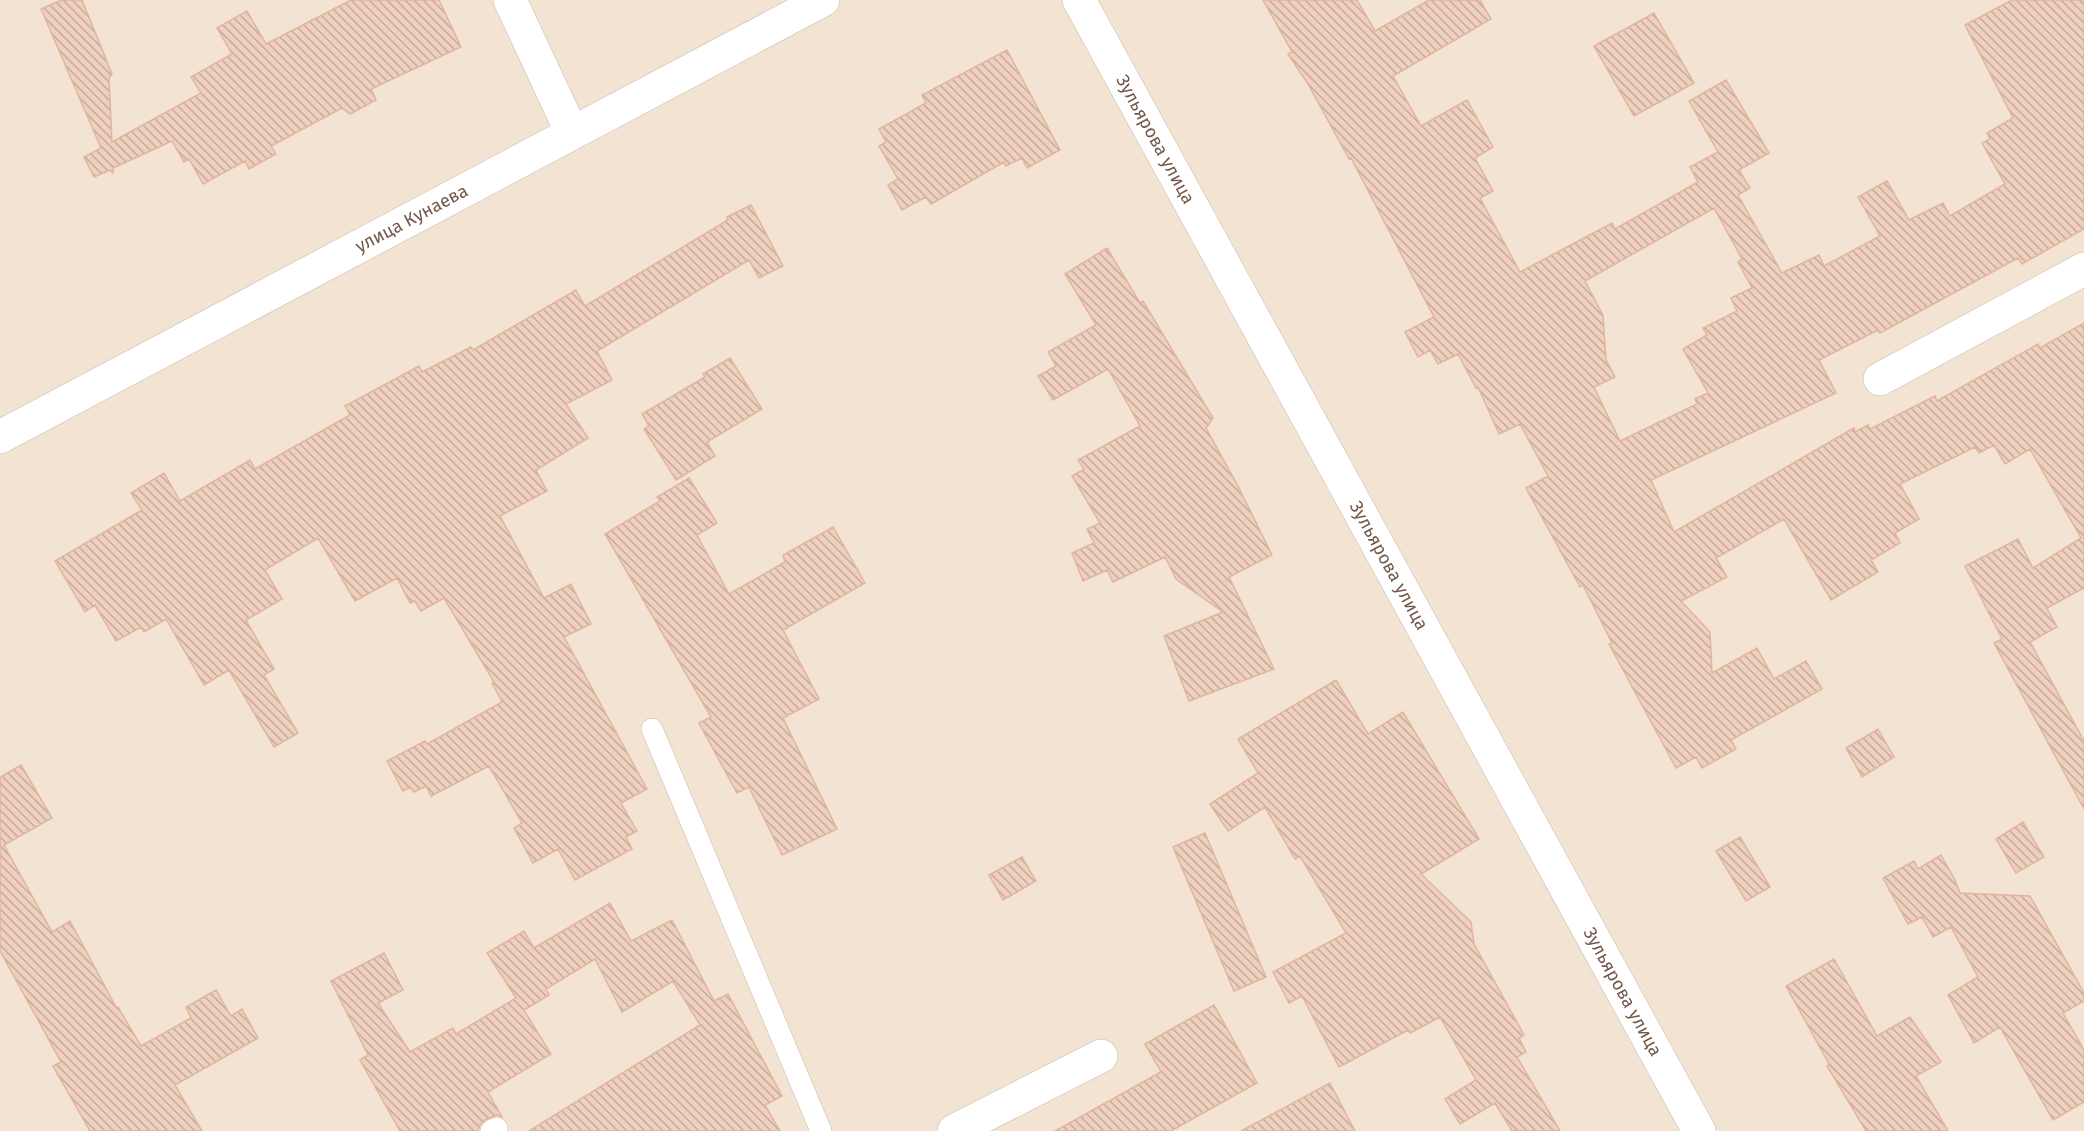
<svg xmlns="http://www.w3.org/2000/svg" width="2084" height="1131" font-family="'Fira Sans',sans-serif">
  <defs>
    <pattern id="building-back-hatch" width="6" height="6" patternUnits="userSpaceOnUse" patternTransform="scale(1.5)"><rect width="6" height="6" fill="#efcfbd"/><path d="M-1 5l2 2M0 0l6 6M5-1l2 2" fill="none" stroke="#c6ab9c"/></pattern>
  </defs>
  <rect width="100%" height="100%" fill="#fbf1e4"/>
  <path fill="#f2e3d3" d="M0,0H2084V1131H0Z"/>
  <path fill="url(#building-back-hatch)" stroke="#e1b59e" stroke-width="1.5" fill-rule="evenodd" d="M62,0H82L112,74L109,78L112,142L201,93L191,77L232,54L217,28L247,11L266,44L351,0H439L461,47L371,89L376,100L350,114L342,108L271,146L276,154L249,169L245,161L203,184L189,159L184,162L172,141L113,168V173L110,170L94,177L84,157L101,148L41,9Z
    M1263,0H1357L1375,31L1429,0H1480L1491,19L1393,76L1421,126L1467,100L1493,147L1475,158L1493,191L1480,198L1520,272L1612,223L1615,229L1698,182L1690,167L1718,152L1689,101L1726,80L1769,153L1739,170L1750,188L1738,195L1782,273L1819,255L1824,266L1880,236L1858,197L1887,181L1909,220L1943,203L1950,216L2005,184L1982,143L1990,139L1987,133L2013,118L1965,25L2012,0H2084V229L2022,264L2018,258L1880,333L1878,330L1819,360L1836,393L1651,480L1674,532L1854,428L1855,432L1868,425L1870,429L1935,396L1937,401L2038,344L2040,348L2084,323V588L2047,608L2057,627L2030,642L2084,741V809L1994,643L2002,639L1965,566L2018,539L2033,568L2081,538L2030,449L2005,464L1994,445L1979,453L1975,447L1900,484L1919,519L1895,533L1900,543L1871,560L1878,572L1831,600L1784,519L1716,558L1727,577L1681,601L1710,632L1712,673L1757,648L1774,679L1806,661L1822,689L1731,740L1736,749L1702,768L1696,757L1676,768L1609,644L1612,643L1583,585L1580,587L1526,488L1548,476L1520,424L1499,434L1478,387L1476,388L1458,354L1438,364L1430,350L1418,357L1405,332L1434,317L1351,158L1349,159L1308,84L1288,54L1292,52ZM1714,208L1742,259L1738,262L1752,288L1731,298L1737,311L1703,328L1707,335L1683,349L1708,393L1695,399L1697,404L1620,441L1594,387L1615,377L1606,360L1603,315L1585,281Z
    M1654,13L1694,83L1634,116L1594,46Z
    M1007,50L1060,150L1027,168L1022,158L1006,166L1004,162L931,204L926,197L902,210L888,185L898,179L879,146L886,142L879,129L926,103L922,95Z
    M751,205L783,266L759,278L749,260L597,351L612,380L566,404L588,438L536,470L547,491L500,516L544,598L571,584L591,624L564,637L647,789L621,803L637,831L626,837L632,849L575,880L558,849L533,863L514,828L522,823L489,766L431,796L426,786L414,792L410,787L403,791L387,761L425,741L427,744L502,702L492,683L494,682L444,598L421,611L415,601L410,603L397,578L355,601L318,538L265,570L282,599L246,620L274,669L264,675L298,733L274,747L229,670L204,685L166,619L144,632L141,627L116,641L95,605L85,612L55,561L142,510L131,493L164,473L180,501L250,460L255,469L350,415L345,406L419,366L422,372L471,347L473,350L576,290L585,306L728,220L727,217Z
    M1107,248L1140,303L1143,301L1213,418L1206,428L1238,486L1272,555L1229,577L1274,669L1189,701L1164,636L1223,612L1176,579L1165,557L1113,582L1107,570L1083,581L1072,553L1094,543L1087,529L1100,523L1072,476L1084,469L1078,460L1140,426L1108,369L1053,400L1038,376L1056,366L1048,352L1096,325L1065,274Z
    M730,358L762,409L707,442L715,456L676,480L644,429L649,426L642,414L705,377L703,374Z
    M689,478L717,523L697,535L729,594L785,562L783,555L833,527L865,583L783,630L819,699L783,718L837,829L782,855L749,787L737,793L699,723L711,717L605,534L660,501L657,497Z
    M1336,680L1368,734L1403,712L1479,839L1421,874L1471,922L1474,944L1524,1035L1519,1038L1526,1052L1517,1057L1560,1131H1512L1495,1103L1460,1124L1445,1099L1476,1080L1440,1017L1410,1033L1408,1030L1339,1067L1302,996L1289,1003L1273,972L1346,933L1300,856L1295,859L1265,807L1228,831L1210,804L1258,773L1238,739Z
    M1878,729L1894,757L1862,777L1846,748Z
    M21,765L52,818L4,845L52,932L70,921L116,1007H118L141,1046L191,1018L186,1007L216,990L231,1016L242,1009L258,1038L175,1085L202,1131H90L53,1066L61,1062L0,951V777Z
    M2023,822L2044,857L2016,873L1996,839Z
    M1205,833L1266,977L1234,991L1173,847Z
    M1740,837L1770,887L1746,901L1716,851Z
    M1941,855L1955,880L1960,893L2030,896L2084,993V1001L2063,1013L2084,1050V1102L2053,1120L2000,1027L1974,1043L1948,995L1978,977L1951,927L1933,937L1922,917L1908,924L1883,878L1914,861L1918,869Z
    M1022,857L1036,881L1003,900L989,875Z
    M610,903L631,941L672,920L714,1001L728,994L782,1096L765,1105L780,1131H529L700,1025L673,981L622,1012L595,959L546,989L549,995L524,1010L551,1054L488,1092L502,1117L497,1115L485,1120L480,1125L478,1131H400L360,1060L368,1055L331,981L384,953L403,990L378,1003L410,1052L453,1028L456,1034L516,998L487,953L524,931L534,948Z
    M1834,959L1877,1036L1910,1017L1941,1062L1916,1076L1948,1131H1866L1827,1066L1829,1064L1786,986Z
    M1214,1005L1257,1083L1171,1131H1055L1161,1072L1145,1044Z
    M1330,1083L1355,1131H1241Z"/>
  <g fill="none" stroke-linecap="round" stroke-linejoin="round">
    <defs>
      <path id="service" d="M652,729L821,1131
        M491,1131L497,1128"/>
      <g id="minor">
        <path d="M510,0L572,133"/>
        <path d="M1880,379L2084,269"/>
        <path id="s1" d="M0,437L823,0"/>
        <path d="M954,1131L1101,1056"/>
      </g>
      <g id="tertiary">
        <path id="s2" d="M1079,0L1699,1131"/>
      </g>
    </defs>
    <use href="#service" stroke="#ccb9ab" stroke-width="22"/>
    <use href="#minor" stroke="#ccb9ab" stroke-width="34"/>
    <use href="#tertiary" stroke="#ccb9ab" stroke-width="34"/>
    <use href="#service" stroke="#fff" stroke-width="21"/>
    <use href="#minor" stroke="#fff" stroke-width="33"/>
    <use href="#tertiary" stroke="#fff" stroke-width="33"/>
  </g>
  <g text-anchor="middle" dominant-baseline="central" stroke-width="4.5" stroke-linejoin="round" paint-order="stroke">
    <g font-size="18" fill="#73584b" stroke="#fef6ea">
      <text stroke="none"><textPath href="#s2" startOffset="159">Зульярова улица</textPath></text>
      <text stroke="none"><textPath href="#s1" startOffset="466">улица Кунаева</textPath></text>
      <text stroke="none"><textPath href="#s2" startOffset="645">Зульярова улица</textPath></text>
      <text stroke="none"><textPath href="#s2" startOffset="1131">Зульярова улица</textPath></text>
    </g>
  </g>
</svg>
